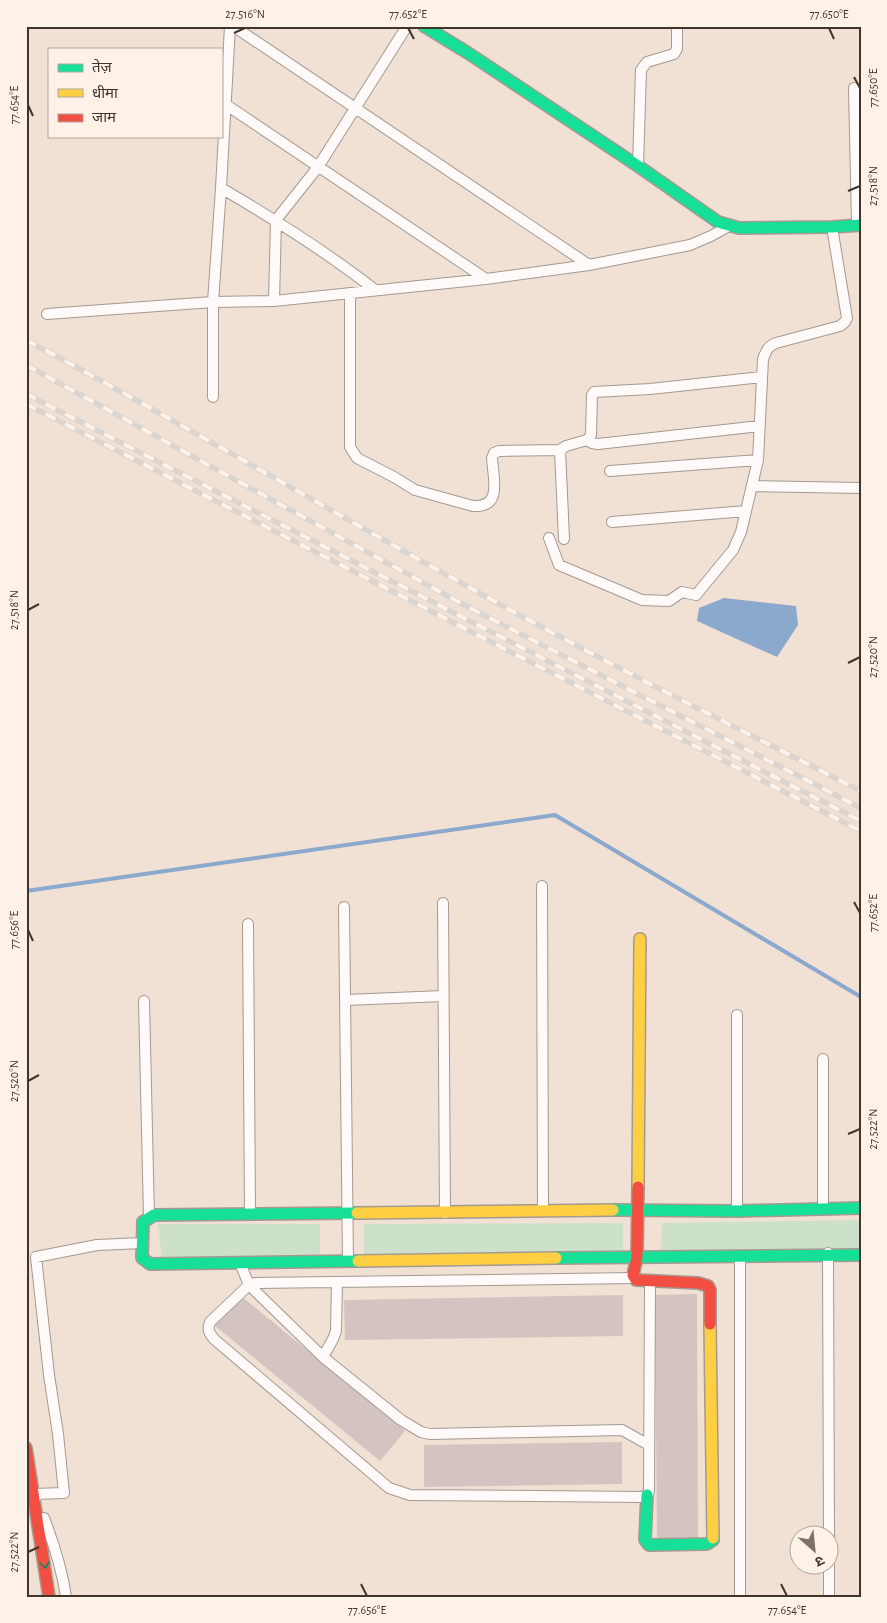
<svg xmlns="http://www.w3.org/2000/svg" width="887" height="1623" font-family="'Alegreya Sans','Noto Sans Devanagari',sans-serif">
  <rect width="100%" height="100%" fill="#f1e1d5"/>
  <path fill="#cde0c9" d="M861,1220V1253L661,1252L662,1223Z
    M623,1223V1253L364,1254V1224Z
    M158,1224H320V1255L162,1258Z"/>
  <path fill="#8ba8cd" d="M724,598L796,606L798,625L777,657L697,621L699,608Z"/>
  <g fill="none" stroke-linecap="round" stroke-linejoin="round">
    <path stroke="#8ba8cd" stroke-width="4" d="M26,891L555,815L861,997"/>
  </g>
  <path fill="#d3c4c1" d="M697,1294L698,1543H657L655,1295Z
    M240,1295L405,1431L380,1461L214,1325Z
    M623,1295V1336L345,1340L344,1300Z
    M622,1442V1484L424,1487V1445Z"/>
  <g fill="none" stroke-linecap="round" stroke-linejoin="round">
    <defs>
      <path id="street" d="M233,26L589,265
        M854,88L857,225
        M225,104L486,279
        M638,166L641,70L647,62L674,54L677,49V26
        M221,188C274,219 327,252 375,290
        M350,293V447L357,458L394,477L415,490L473,506C503,508 493,478 492,458L494,453L499,451L560,450
        M274,301L276,220L318,167L407,26
        M47,314L213,302L274,301L486,279L589,265L690,245L711,236L729,226
        M213,397V302L221,188L230,26
        M587,440L592,443L598,444L760,426
        M610,471L758,460
        M752,486L861,488
        M612,522L746,511
        M549,538L559,565L642,600L669,601L682,592L696,595L733,550L741,532L758,460L763,359C766,351 768,346 776,343L840,326L845,322L847,318L832,227
        M564,539L560,450L566,446L587,440L591,435L592,395L594,392L650,389L762,377
        M542,886L543,1210
        M443,903L445,1213
        M344,907L348,1261
        M248,924L250,1213
        M346,1000L443,996
        M144,1001L149,1217
        M737,1015V1211
        M823,1059V1209
        M828,1253L829,1536
        M240,1263L249,1285L323,1357L401,1420L421,1432L430,1434L622,1430L649,1445
        M634,1278L255,1283L249,1285L210,1322C207,1330 209,1333 214,1339L389,1488L410,1495L644,1497L649,1492L650,1281
        M323,1357L333,1339L336,1331L337,1282
        M36,1498L34,1494L64,1493L58,1434L49,1375L36,1257L97,1245L143,1243
        M44,1518C54,1544 62,1569 66,1597
        M829,1566V1597
        M740,1597V1257"/>
      <path id="fast" d="M424,26L468,53L638,166L718,222L739,228L832,227L861,225
        M613,1210L737,1211L861,1208
        M357,1213L154,1215L143,1222L142,1258L150,1264L358,1261
        M556,1258L861,1255
        M647,1495L645,1540L649,1545L707,1544L713,1540V1538"/>
      <path id="slow" d="M638,1187L640,939
        M357,1213L613,1210
        M358,1261L556,1258
        M710,1324L713,1538"/>
      <path id="jam" d="M638,1187L637,1257L633,1275L636,1280L698,1283L708,1286L710,1290V1324
        M26,1448L49,1597"/>
    </defs>
    <use href="#street" stroke="#a59990" stroke-width="12"/>
    <use href="#fast" stroke="#a59990" stroke-width="14"/>
    <use href="#slow" stroke="#a59990" stroke-width="14"/>
    <use href="#jam" stroke="#a59990" stroke-width="14"/>
    <use href="#street" stroke="#fdfaf9" stroke-width="10"/>
    <use href="#fast" stroke="#16e098" stroke-width="11"/>
    <use href="#slow" stroke="#ffcf43" stroke-width="11"/>
    <use href="#jam" stroke="#f24e42" stroke-width="11"/>
    <defs>
      <path id="rail" d="M26,340C176,420 323,507 472,589C600,660 731,725 861,791
        M26,365L464,605L861,808
        M26,394L861,821
        M26,404L861,831"/>
    </defs>
    <use href="#rail" stroke="#dad5d1" stroke-width="5.5"/>
    <use href="#rail" stroke="#fef1e8" stroke-width="4" stroke-dasharray="11" stroke-linecap="butt"/>
  </g>
  <defs><path id="oneway-chevron" d="M-2-3.5L2.5 0L-2 3.5" fill="none" stroke-width="1.6" stroke-linecap="round" stroke-linejoin="round" transform="scale(1.25)"/></defs>
  <use stroke="#2d815c" href="#oneway-chevron" transform="translate(45 1565) rotate(82)"/>
  <path fill="none" stroke="#40342b" stroke-width="2" d="M408,28L414,39M829,28L834,39M234,33L245,28M854,77L860,88M28,105L33,116M848,191L860,186M28,610L39,604M848,663L860,657M854,902L860,913M28,930L33,941M28,1081L39,1075M848,1134L860,1129M28,1552L39,1547M361,1584L367,1596M781,1584L787,1596"/>
  <rect width="887" height="1623" fill="none" stroke="#fef1e8" stroke-width="55"/>
  <rect x="48" y="48" width="175" height="90" fill="#fef1e8" stroke="#b2a59c"/>
  <rect x="58" y="64" width="25" height="8" fill="#16e098" stroke="#b2a59c"/>
  <text x="92" y="72" font-size="15" fill="#40342b">तेज़</text>
  <rect x="58" y="89" width="25" height="8" fill="#ffcf43" stroke="#b2a59c"/>
  <text x="92" y="98" font-size="15" fill="#40342b">धीमा</text>
  <rect x="58" y="114" width="25" height="8" fill="#f24e42" stroke="#b2a59c"/>
  <text x="92" y="122" font-size="15" fill="#40342b">जाम</text>
  <g transform="translate(814 1550) rotate(153)"><circle r="24" fill="#fef1e8" stroke="#b2a59c"/>
  <path d="M0-4L9 19L0 12L-9 19Z" fill="#7e7166"/>
  <text y="-8" font-size="14" font-weight="bold" text-anchor="middle" fill="#40342b">उ</text>
  </g>
  <rect x="28" y="28" width="832" height="1568" fill="none" stroke="#40342b" stroke-width="2"/>
  <g font-size="12" text-anchor="middle" fill="#40342b">
    <text x="245" y="18">27.516°N</text>
    <text x="408" y="18">77.652°E</text>
    <text x="829" y="18">77.650°E</text>
    <text transform="translate(873 88) rotate(-90)" y="4">77.650°E</text>
    <text transform="translate(14 105) rotate(-90)" y="4">77.654°E</text>
    <text transform="translate(873 186) rotate(-90)" y="4">27.518°N</text>
    <text transform="translate(14 610) rotate(-90)" y="4">27.518°N</text>
    <text transform="translate(873 657) rotate(-90)" y="4">27.520°N</text>
    <text transform="translate(873 913) rotate(-90)" y="4">77.652°E</text>
    <text transform="translate(14 930) rotate(-90)" y="4">77.656°E</text>
    <text transform="translate(14 1081) rotate(-90)" y="4">27.520°N</text>
    <text transform="translate(873 1129) rotate(-90)" y="4">27.522°N</text>
    <text transform="translate(14 1552) rotate(-90)" y="4">27.522°N</text>
    <text x="367" y="1614">77.656°E</text>
    <text x="787" y="1614">77.654°E</text>
  </g>
</svg>
